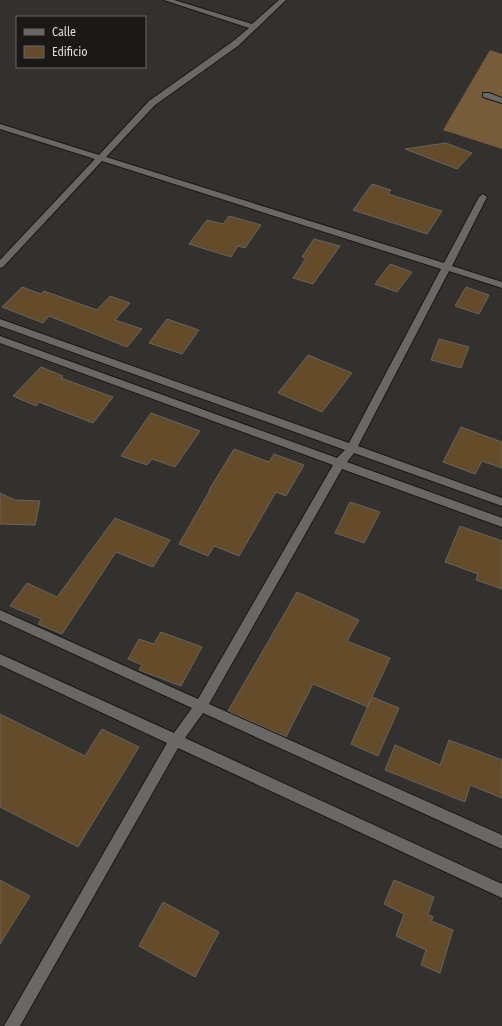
<svg xmlns="http://www.w3.org/2000/svg" width="502" height="1026" font-family="'Fira Sans Condensed',sans-serif">
  <rect width="100%" height="100%" fill="#33312e"/>
  <path fill="#765c3a" d="M490,50L502,54V149L443,130Z"/>
  <path fill="#644b2a" stroke="#666461" d="M446,143L472,153L457,169L405,149Z
    M372,184L391,190L388,194L442,211L427,234L353,210Z
    M229,216L261,225L245,248L238,246L231,257L189,244L207,220L223,224Z
    M314,239L340,246L313,284L293,278L306,258L302,257Z
    M390,264L412,272L397,292L375,284Z
    M22,287L41,294L44,291L97,310L110,296L130,303L115,320L142,329L127,347L49,316L43,323L2,307Z
    M466,287L489,295L479,314L455,306Z
    M167,319L199,330L182,354L149,343Z
    M439,339L469,347L461,368L431,360Z
    M308,355L352,373L322,412L278,393Z
    M41,367L63,376L61,378L113,397L93,423L39,402L36,406L13,396Z
    M151,413L200,431L175,467L152,459L147,465L121,456Z
    M461,427L502,442V468L482,461L475,474L443,462Z
    M234,449L269,462L274,454L304,465L286,496L276,492L239,556L214,546L208,556L179,544L210,490H209Z
    M0,493L15,500L40,501L35,525L0,524Z
    M350,502L380,512L364,543L335,533Z
    M115,518L170,540L153,567L116,552L62,634L38,624L41,619L10,606L27,583L57,597Z
    M460,526L502,541V589L476,580L478,574L445,562Z
    M297,592L359,620L347,641L390,658L372,697L399,708L378,756L351,744L371,699L368,707L313,684L286,737L228,711Z
    M161,632L202,647L181,686L139,670L142,665L128,659L139,639L154,644Z
    M0,714L85,756L102,729L139,747L78,847L0,807Z
    M449,740L502,760V798L470,785L465,802L385,770L395,745L440,765Z
    M0,880L30,896L0,944Z
    M394,880L434,897L428,914L433,917L431,921L453,930L440,973L421,965L426,950L396,936L404,914L384,904Z
    M163,902L219,932L195,977L139,946Z"/>
  <g fill="none" stroke-linecap="round" stroke-linejoin="round">
    <defs>
      <path id="minor" d="M164,0H174L252,24L279,0H286L238,46L155,105L106,157L444,263L479,197L483,194L487,197L452,266L502,282V288L449,271L358,446L502,498V506L354,453L347,462L502,518V527L342,469L209,704L502,835V849L203,713L185,738L502,884V898L178,748L20,1026H4L167,743L0,665V654L174,733L192,708L0,620V610L198,699L333,465L0,343V336L337,458L345,450L0,326V319L349,443L441,269L102,161L3,267L0,268V260L95,159L0,129V124L99,155L149,101L232,42L249,28Z
        M483,93H489L502,98V103L483,97Z"/>
    </defs>
    <use href="#minor" stroke="#1a1816" stroke-width="2"/>
    <use href="#minor" fill="#6a6865" fill-rule="evenodd"/>
  </g>
  <rect x="16" y="16" width="130" height="52" fill="#1a1917" stroke="#696866"/>
  <rect x="24" y="29" width="20" height="6" fill="#6a6865" stroke="#696866"/>
  <text x="52" y="36" font-size="12" fill="#dfdedc">Calle</text>
  <rect x="24" y="46" width="20" height="12" fill="#644b2a" stroke="#696866"/>
  <text x="52" y="56" font-size="12" fill="#dfdedc">Edificio</text>
</svg>
